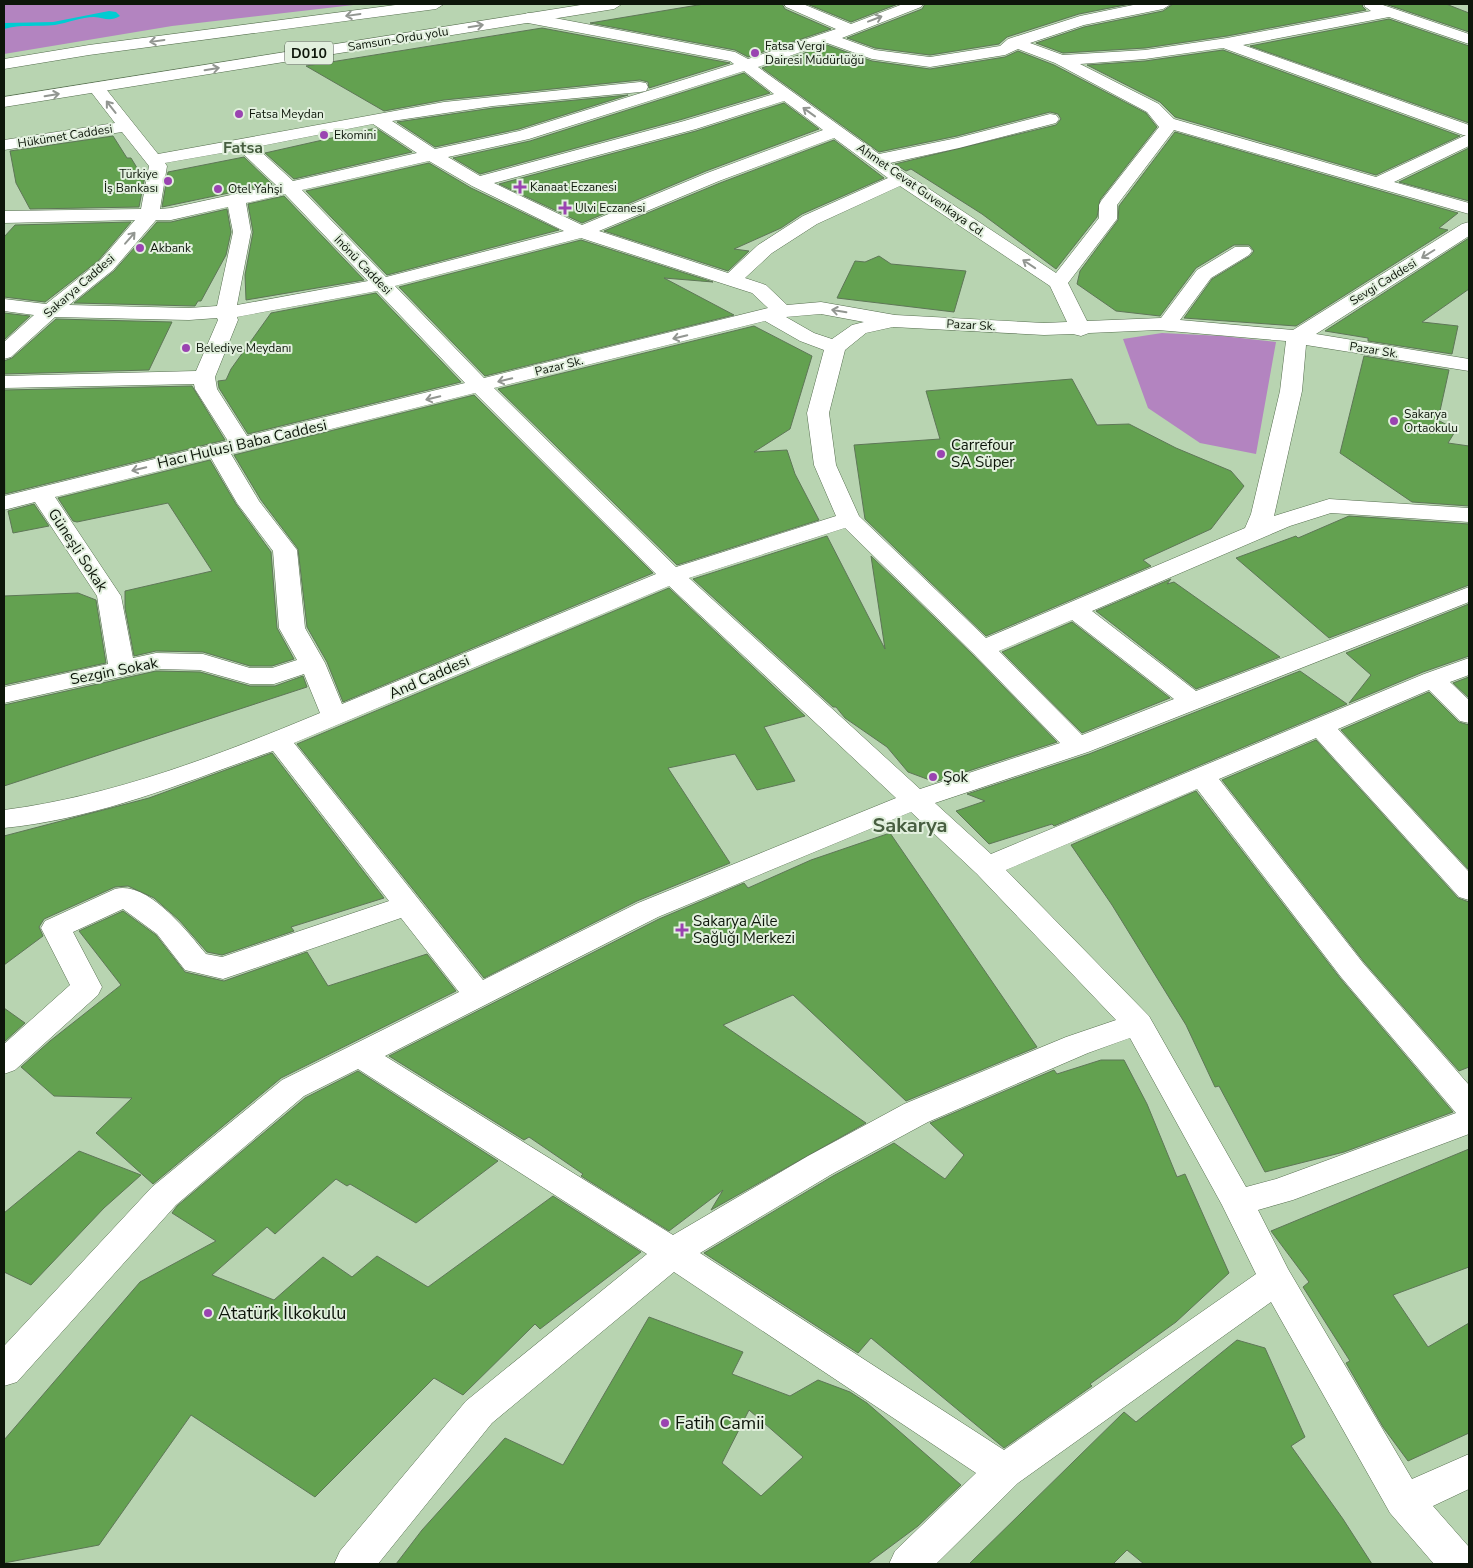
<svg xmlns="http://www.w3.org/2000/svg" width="1473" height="1568" font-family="'Nunito Sans',sans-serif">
  <rect width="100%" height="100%" fill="#b8d4b1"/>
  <path fill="#b384c0" d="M4,4H362L172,26L4,54Z
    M1162,333L1222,336L1276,342L1256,454L1200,443L1148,408L1123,339Z"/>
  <path fill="#00ccd2" d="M109,11L116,12L120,16C110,22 104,18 94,17C82,17 67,23 55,25C38,27 20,24 4,29V23L53,22Z"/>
  <path fill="#63a150" stroke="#5e7757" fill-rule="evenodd" d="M704,4H782L785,9L831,29L748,57L735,50L590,23Z
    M807,4H898L851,22Z
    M925,4H1130L1079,14L1007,37L999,44L930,55L875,48L847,38L922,9Z
    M1173,4H1364L1362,6L1366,10L1227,36L1145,48L1063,53L1036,43L1084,27L1163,11Z
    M1385,4H1446L1469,13V32Z
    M1389,19L1469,46V123L1250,46Z
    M542,28L730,63L649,88L648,82L640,80L444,100L384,111L306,66Z
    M827,45L872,61L930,69L1005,57L1018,51L1054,65L1146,113L1157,127L1100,200L1097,217L1056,269L982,214L911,169L906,171L895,164L1056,125L1061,119L1058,114L1050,112L957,136L879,152L762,68Z
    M1223,50L1460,136L1376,175L1175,117L1160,102L1087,65L1145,61Z
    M744,73L770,93L683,119L480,174L453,158L530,141Z
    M628,95L519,129L435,147L397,122L493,108Z
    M784,103L819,129L706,171L582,223L499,184L696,131Z
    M376,128L412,152L294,179L265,153Z
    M1175,132L1458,213L1439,228L1448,230L1296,326L1184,318L1212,279L1250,256L1254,251L1249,245H1234L1196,268L1160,316L1116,311L1077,284L1080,271L1118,220L1119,206Z
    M113,136L127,158H131L142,176H145L139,207L30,209L16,183L10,151Z
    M834,140L884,178L802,214L781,228L734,249L749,251L728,271L604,231L720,183Z
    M1469,148V201L1399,182Z
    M244,157L272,184L162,207L168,172Z
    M429,163L471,188L559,230L387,275L306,191Z
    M284,196L364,280L246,300L245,275L253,232L248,204Z
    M227,209L231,232L226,255L201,301H198L195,306L74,303L114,271L157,222H171Z
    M131,222L98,261L45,302L4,297V237L15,225Z
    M1469,238V289L1422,322L1458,326L1452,354L1368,341V338L1325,331Z
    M581,240L713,282L664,278L734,315L485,376L399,287Z
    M879,256L891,264L966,271L954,312L837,298L855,261L865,262Z
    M376,293L461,382L248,434L219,388L218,381L226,380L231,369L271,313Z
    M4,313L30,316L4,340Z
    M56,319L172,322L149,370L4,374V361L12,358Z
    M754,326L812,356L790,429L754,452L787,450L795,474L819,520L677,565L498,389Z
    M1364,356L1449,370L1438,420L1456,430L1448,443L1469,446V506L1412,502L1340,453Z
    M1072,379L1097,425L1129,424L1176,448L1231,471L1244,486L1211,529L1143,560L1151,566L986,636L865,519L854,445L940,439L926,391Z
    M192,386L225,440L5,494L4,390Z
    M474,395L653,573L343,702L327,662L307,627L298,549L261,500L234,455Z
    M210,460L236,504L271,552L277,628L294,659L272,666H250L203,652L156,651L134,656L125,608V591L212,571L168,503L77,522L73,521L58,498Z
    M34,504L49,526L13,533L8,511Z
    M1349,516L1469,524V585L1329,638L1236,558L1296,536L1298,538Z
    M827,536L885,649L871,556L973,655L1057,742L935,782L908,772L887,747L845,718L836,707H833L693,579Z
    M1171,579L1167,584L1174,582L1280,657L1196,689L1096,611Z
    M669,588L805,716L764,727L795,781L757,790L735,754L668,768L730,863L637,901L484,978L297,744Z
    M78,593L96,600L106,663L4,685V596Z
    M1469,604V656L1423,672L1349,703L1371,675L1346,653Z
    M1072,622L1170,698L1082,733L1002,652Z
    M156,671L200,672L250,686H275L303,676L307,687L4,786V705Z
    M1300,671L1347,704L1054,826L1052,824L989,844L956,811L985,801L967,794L1089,754Z
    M1469,677V698L1453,683Z
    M1429,692L1459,722L1469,725V870L1341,730Z
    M1316,740L1458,898L1469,902V1067L1459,1071L1364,962L1222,780Z
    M272,753L384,898L291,927L294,931L222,955L207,952L179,920L154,898L128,886L115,887L44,919L39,927L43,936L4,965V836L149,798Z
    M1196,791L1340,978L1453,1112L1344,1152L1265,1172L1219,1086L1215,1087L1186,1025L1112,905L1071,845Z
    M890,833L1037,1047L906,1101L793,995L723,1025L866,1123L711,1210L723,1190L669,1231L581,1176L583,1174L529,1137L524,1140L389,1056L659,919L744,883L748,888L811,860Z
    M123,911L156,935L185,972L224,981L307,952L328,986L427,954L456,991L281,1078L153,1184L96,1133L132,1098L54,1096L21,1067L50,1041L121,985L79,931Z
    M4,1008L25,1023L4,1042Z
    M1101,1060H1124L1147,1104L1177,1177L1185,1174L1229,1273L1176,1322L1090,1384L1092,1386L1004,1448L871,1338L858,1353L704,1253L833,1176L894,1143L945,1179L964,1155L930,1123L1054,1070L1057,1074Z
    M358,1071L498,1161L416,1223L350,1184L347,1186L336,1179L275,1234L267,1227L212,1275L274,1300L323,1257L352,1277L377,1256L428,1287L553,1196L641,1252L540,1329L535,1324L463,1395L434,1378L315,1497L191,1415L99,1545L4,1563V1440L140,1282L216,1241L172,1213L177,1206L305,1098Z
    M1469,1149V1267L1393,1295L1428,1347L1469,1323V1433L1408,1461L1383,1427L1346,1363L1350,1361L1303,1287L1309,1282L1271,1231Z
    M79,1151L141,1175L104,1208L31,1285L4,1272V1213Z
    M649,1317L743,1352L732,1374L790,1396L818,1380L850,1392L867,1403L961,1485L918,1526L867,1564H396L422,1530L505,1438L563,1465ZM749,1410L803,1457L761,1496L722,1463Z
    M1237,1340L1265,1348L1305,1437L1291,1446L1343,1519L1372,1564H1144L1127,1550L1113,1564H969L1124,1412L1136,1422Z"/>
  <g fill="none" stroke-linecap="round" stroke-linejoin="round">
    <defs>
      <path id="street" d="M784,4H803L851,24L903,4H923L921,7L842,38L875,50L930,57L1000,46L1008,39L1080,16L1138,4H1171L1163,9L1084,25L1030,43L1063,55L1145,50L1227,38L1371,11L1364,6L1366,4H1380L1469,34V44L1389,17L1243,45L1469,125V146L1394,182L1469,203V214L1174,130L1117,205V219L1068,283L1087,321L1161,318L1197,270L1235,247H1249L1252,251L1249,255L1211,278L1180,320L1293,330L1462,224L1469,222V236L1316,334L1469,359V371L1306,345L1302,391L1274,516L1329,499L1469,508V522L1331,513L1290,526L1092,611L1196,691L1469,587V602L1088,752L935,803L991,854L1424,674L1469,658V675L1450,682L1469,700V723L1460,721L1429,690L1338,729L1469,872V900L1459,897L1316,738L1219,779L1363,963L1469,1085V1134L1293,1200L1258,1210L1288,1269L1412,1479L1469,1454V1489L1433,1506L1469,1547V1564H1434L1390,1513L1271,1302L1018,1483L936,1564H889L895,1551L976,1473L674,1272L492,1423L378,1564H334L340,1551L466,1401L647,1254L358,1069L304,1096L176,1205L17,1382L4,1386V1346L152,1187L282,1080L459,992L401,918L223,979L185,970L157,934L123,909L73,932L102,987L98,995L15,1070L4,1074V1044L70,985L41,928L45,921L115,889C147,880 187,931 206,954L222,957L389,901L273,751C185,782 97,819 4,828V810C113,796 219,755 320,713L304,674L274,684H250L200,670L156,669L4,703V687L108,664L97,596L35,502L4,510V496L228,441L195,389L194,384L4,388V376L196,371L218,320L217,318L189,320L55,317L11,357L4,359V342L34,315L4,311V299L46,304L99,262L135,220L4,223V211L141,209L149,166L122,132L4,150V140L115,123L88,88L90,84H102L158,154L444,102L640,82L646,83L648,87L646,91L640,92L493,106L392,121L435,149L519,131L734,64L730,61L528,23L523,21L520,18L523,15L528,13L735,52L748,59L836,29L786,7ZM827,43L872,59L930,67L1005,55L1018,49L1055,63L1147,112L1159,127L1101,201L1099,205V218L1056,273L890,163L959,148L1056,123L1059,119L1056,115L1050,114L957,138L879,154L758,67ZM1223,48L1463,135H1466L1376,177L1174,119L1159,104L1080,64L1145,59ZM744,71L774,94L684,121L480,176L448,157L529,139ZM784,101L823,130L707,173L582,225L494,183L696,129ZM373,124L417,153L293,181L256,147ZM834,138L888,178L803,216L758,245L728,273L599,231L719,181ZM239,150L276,185L171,208L160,209L167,166L165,163ZM429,161L472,186L564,231L386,277L302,190ZM900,186L1050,286L1067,322L1044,323L895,315L821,302L787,305L766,285L745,278L772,253L817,224ZM285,194L368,281L237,305L251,232L246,203ZM228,207L233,232L217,306L189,308L69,305L113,270L156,220H171ZM581,238L752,293L768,308L484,378L395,286ZM377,291L465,383L247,436L217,389L215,377L238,320L237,317ZM821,314L864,322L852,325L832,339L814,333L786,317ZM765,321L800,341L824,350L807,413L814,465L836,516L676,567L494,388ZM893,327L1044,335L1073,334L1081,336L1089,333L1158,330L1286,341L1280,391L1251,514L1245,528L986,638L859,516L836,465L829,413L845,350L866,333ZM475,393L656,574L342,704L325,663L305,628L297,550L259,501L231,454ZM211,458L237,503L273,551L279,628L297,660L272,668H250L203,654L156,653L133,658L121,596L55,497ZM845,528L974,654L1060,743L920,789L689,578ZM669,586L896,798L638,903L483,980L294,743ZM1072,620L1174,699L1082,735L999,651ZM1197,789L1341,977L1456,1113L1276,1179L1246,1187L1149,1016L1006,870ZM911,812L977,874L1116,1020L1066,1037L904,1104L808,1156L673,1235L385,1056L658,917ZM1130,1038L1222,1205L1256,1274L1004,1450L700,1253L832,1174L928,1122L1088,1053Z"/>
      <path id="highway" d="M403,4H444L436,9L89,55L4,69V59L89,45Z
        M587,4H622L614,9L4,107V97Z"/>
    </defs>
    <use href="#street" stroke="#566e4f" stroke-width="1"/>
    <use href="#highway" stroke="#566e4f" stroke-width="1"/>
    <use href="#street" fill="#fff" fill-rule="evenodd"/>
    <use href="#highway" fill="#fff" fill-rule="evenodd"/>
  </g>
  <defs><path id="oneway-shaft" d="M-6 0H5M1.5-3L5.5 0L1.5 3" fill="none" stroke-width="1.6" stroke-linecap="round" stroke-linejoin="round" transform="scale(1.25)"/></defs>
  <g stroke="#929691">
    <use href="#oneway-shaft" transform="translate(353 15) rotate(172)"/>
    <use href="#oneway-shaft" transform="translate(875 19) rotate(-21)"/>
    <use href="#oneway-shaft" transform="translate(476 26) rotate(-9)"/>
    <use href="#oneway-shaft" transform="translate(157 41) rotate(172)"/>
    <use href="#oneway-shaft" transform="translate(212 69) rotate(-9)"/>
    <use href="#oneway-shaft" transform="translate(52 95) rotate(-9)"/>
    <use href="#oneway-shaft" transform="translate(111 107) rotate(-128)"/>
    <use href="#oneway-shaft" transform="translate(809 112) rotate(-144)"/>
    <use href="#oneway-shaft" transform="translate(130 238) rotate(-49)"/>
    <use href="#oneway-shaft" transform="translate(1428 254) rotate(148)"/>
    <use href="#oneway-shaft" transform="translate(1029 264) rotate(-146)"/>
    <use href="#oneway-shaft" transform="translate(839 311) rotate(-171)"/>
    <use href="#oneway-shaft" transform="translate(680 337) rotate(166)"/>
    <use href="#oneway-shaft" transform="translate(505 380) rotate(166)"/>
    <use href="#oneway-shaft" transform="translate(433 398) rotate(166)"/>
    <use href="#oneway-shaft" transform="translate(139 469) rotate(166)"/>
  </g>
  <g fill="#9a44b1" stroke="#e2f0de" stroke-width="2">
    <circle cx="755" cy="53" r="5"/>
    <circle cx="239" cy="114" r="5"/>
    <circle cx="324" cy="135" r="5"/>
    <circle cx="168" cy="181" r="5"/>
    <path d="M517.5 179.5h5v5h5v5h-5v5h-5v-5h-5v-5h5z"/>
    <circle cx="218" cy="189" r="5"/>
    <path d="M562.5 200.5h5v5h5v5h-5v5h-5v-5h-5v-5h5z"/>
    <circle cx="140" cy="248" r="5"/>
    <circle cx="186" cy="348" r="5"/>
    <circle cx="1394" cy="421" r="5"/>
    <circle cx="941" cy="454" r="5"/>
    <circle cx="933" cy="777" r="5"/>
    <path d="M679.5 922.5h5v5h5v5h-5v5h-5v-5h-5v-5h5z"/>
    <circle cx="208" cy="1313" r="5"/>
    <circle cx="665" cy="1423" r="5"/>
  </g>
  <g text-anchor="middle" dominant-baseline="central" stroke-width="4" stroke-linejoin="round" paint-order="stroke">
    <g font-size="12" fill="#0d160a" stroke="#e2f0de">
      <text transform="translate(398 39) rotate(-9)">Samsun-Ordu yolu</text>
      <text transform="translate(65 136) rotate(-9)">Hükümet Caddesi</text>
      <text transform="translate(921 190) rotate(35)">Ahmet Cevat Guvenkaya Cd.</text>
      <text transform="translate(363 265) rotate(46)">İnönü Caddesi</text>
      <text transform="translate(1383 282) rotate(-32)">Sevgi Caddesi</text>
      <text transform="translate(79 286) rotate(-41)">Sakarya Caddesi</text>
      <text transform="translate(971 325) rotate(3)">Pazar Sk.</text>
      <text transform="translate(1374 350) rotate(9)">Pazar Sk.</text>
      <text transform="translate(559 366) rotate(-14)">Pazar Sk.</text>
    </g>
    <g font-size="12" fill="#0d160a" stroke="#e2f0de" text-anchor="start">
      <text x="765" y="46">Fatsa Vergi<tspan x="765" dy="14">Dairesi Müdürlüğü</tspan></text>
      <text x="249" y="114">Fatsa Meydan</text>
      <text x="334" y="135">Ekomini</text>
      <text x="158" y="174" text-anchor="end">Türkiye<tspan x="158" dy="14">İş Bankası</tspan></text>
      <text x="530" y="187">Kanaat Eczanesi</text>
      <text x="228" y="189">Otel Yahşi</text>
      <text x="575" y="208">Ulvi Eczanesi</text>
      <text x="150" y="248">Akbank</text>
      <text x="196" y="348">Belediye Meydanı</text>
      <text x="1404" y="414">Sakarya<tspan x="1404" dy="14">Ortaokulu</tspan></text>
    </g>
    <rect fill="#e2f0de" stroke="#4d574a" stroke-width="1" x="285" y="41.5" width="48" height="23" rx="4"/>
    <g font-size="14" font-weight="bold" fill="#0d160a">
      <text x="309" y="53">D010</text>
    </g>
    <g font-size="15" fill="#0d160a" stroke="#e2f0de">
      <text transform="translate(242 444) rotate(-13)">Hacı Hulusi Baba Caddesi</text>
      <text transform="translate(78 550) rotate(57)">Güneşli Sokak</text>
      <text transform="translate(114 671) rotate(-11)">Sezgin Sokak</text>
      <text transform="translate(429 677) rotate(-24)">And Caddesi</text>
    </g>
    <g font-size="15" fill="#0d160a" stroke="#e2f0de" text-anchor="start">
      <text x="951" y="445">Carrefour<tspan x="951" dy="17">SA Süper</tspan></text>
      <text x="943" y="777">Şok</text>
      <text x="693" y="921">Sakarya Aile<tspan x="693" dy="17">Sağlığı Merkezi</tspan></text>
    </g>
    <g font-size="16" font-weight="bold" fill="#475e40" stroke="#e2f0de">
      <text x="243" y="148">Fatsa</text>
    </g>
    <g font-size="18" fill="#0d160a" stroke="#e2f0de" text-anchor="start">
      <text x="218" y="1313">Atatürk İlkokulu</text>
      <text x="675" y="1423">Fatih Camii</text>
    </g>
    <g font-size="20" font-weight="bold" fill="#475e40" stroke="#e2f0de">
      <text x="910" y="825">Sakarya</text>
    </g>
  </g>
  <rect width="1473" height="1568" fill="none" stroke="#0d160a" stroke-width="10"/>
</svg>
